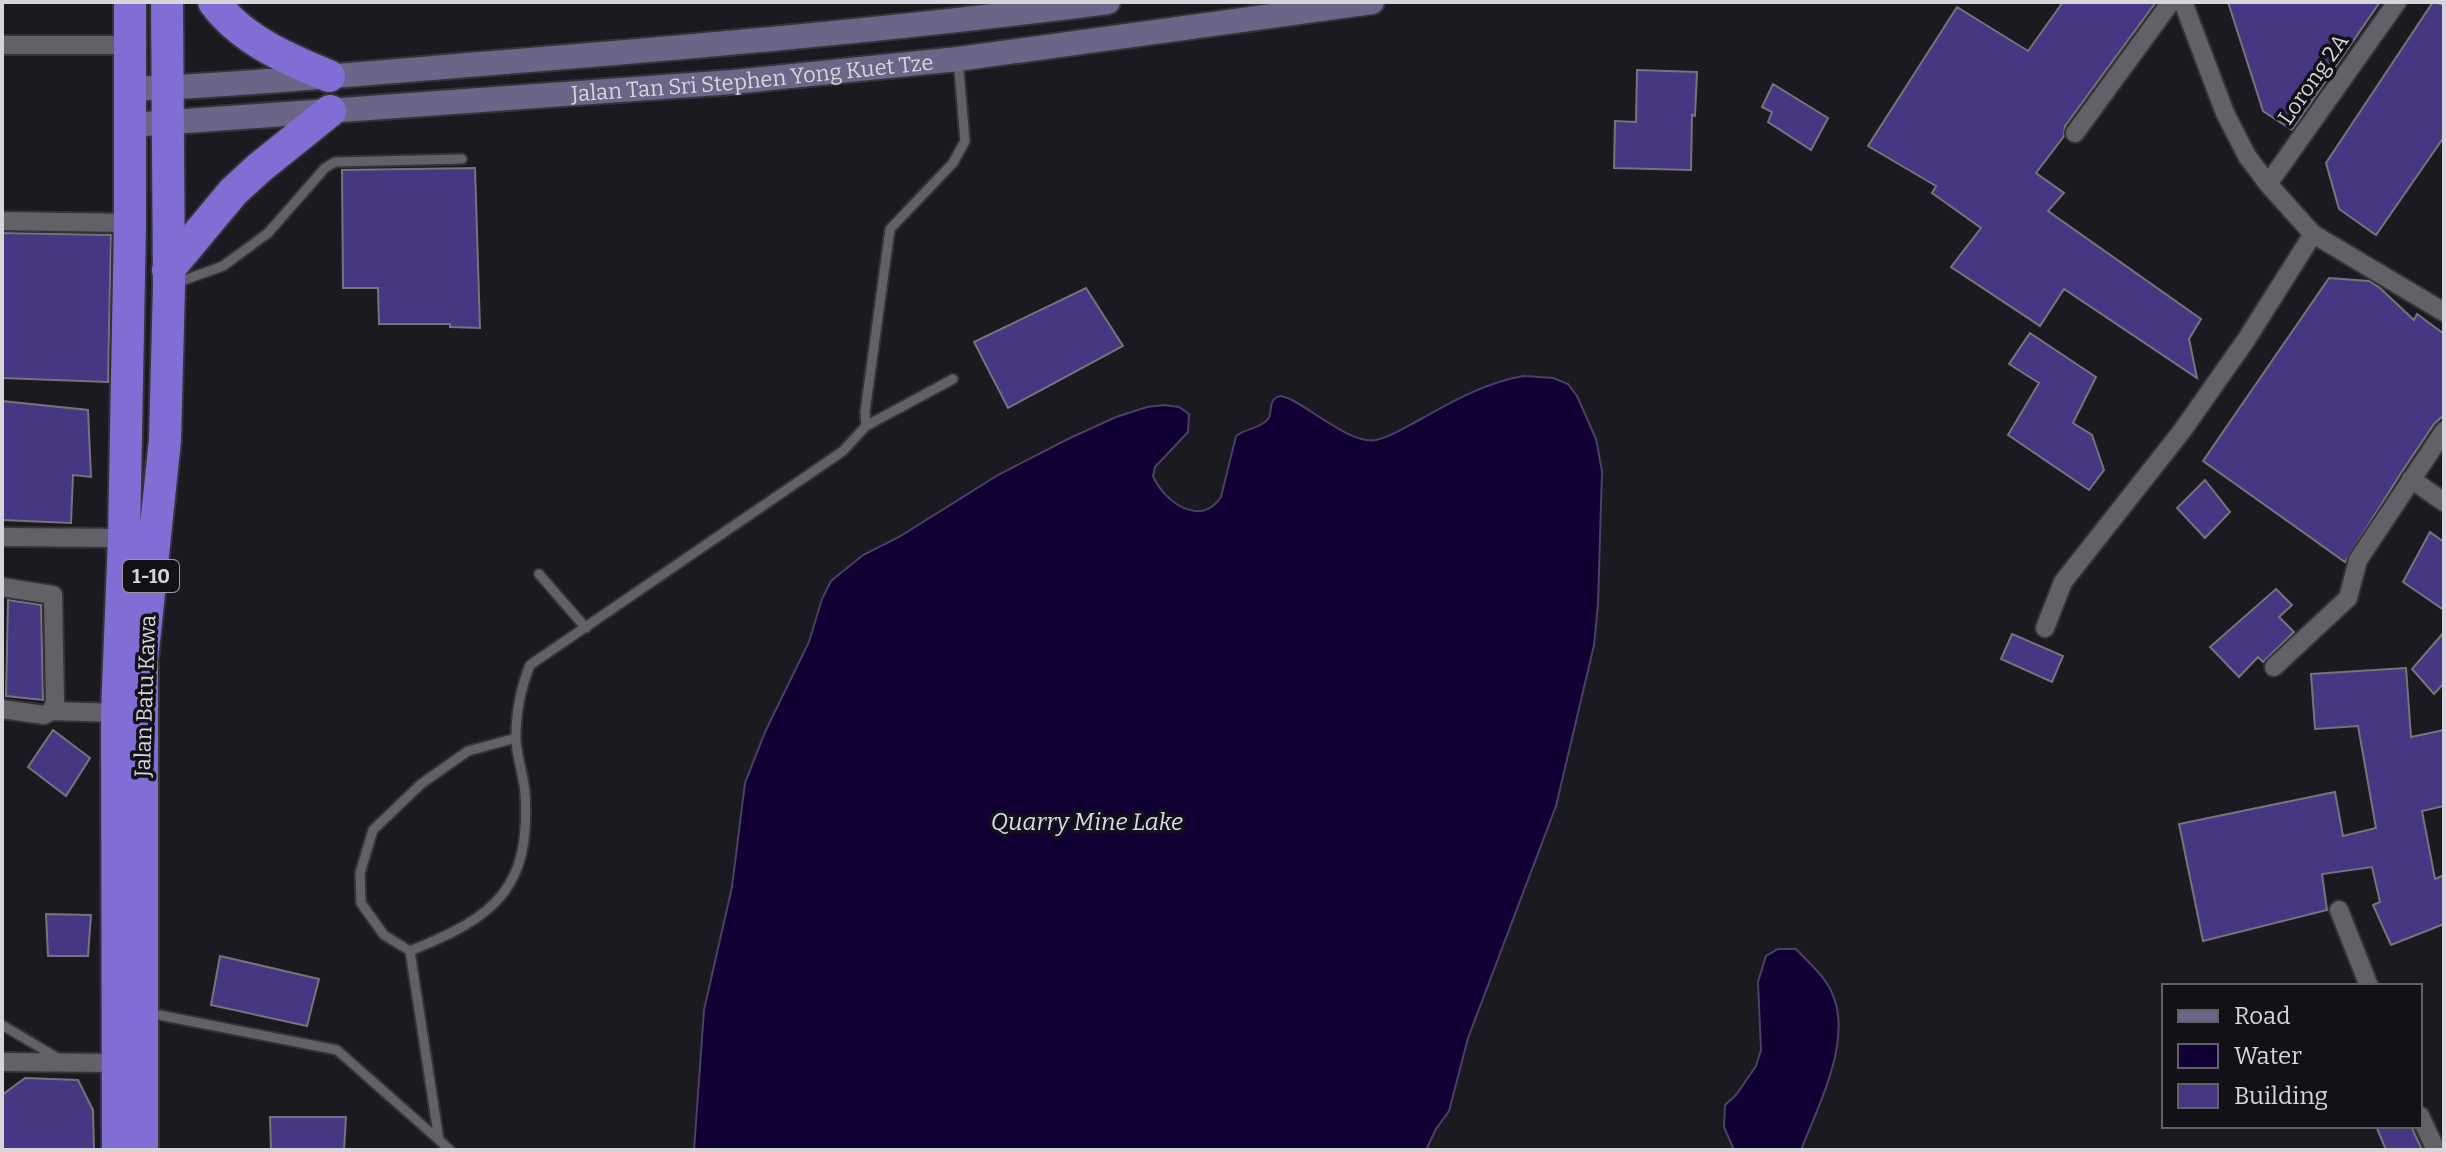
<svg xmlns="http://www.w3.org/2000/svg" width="2446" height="1152" font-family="Bitter,serif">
  <rect width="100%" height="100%" fill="#1b1a20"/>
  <path fill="#100033" stroke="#4b4065" stroke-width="2" d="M1523,376L1553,378L1568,384L1577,396L1596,439L1602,471L1598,604L1594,645L1556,806L1468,1038L1449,1111L1436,1129L1426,1150H694L704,1010L732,887L745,783L765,732L809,642L822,599L831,581L863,555L899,537L998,475L1070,438L1116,417L1147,407L1164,405L1179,407L1189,414L1188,432L1155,467L1153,476C1164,502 1201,528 1221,497L1236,436C1244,429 1262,428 1268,419C1273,412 1268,402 1277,397C1291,389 1346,446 1376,440C1392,437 1407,426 1421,419C1455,400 1485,383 1523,376Z
    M1778,949H1796C1806,960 1818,970 1826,982C1859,1030 1819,1103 1801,1150H1734L1724,1127L1725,1105L1736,1095L1756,1066L1761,1050L1758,982L1766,956Z"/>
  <path fill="#473682" stroke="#75747c" stroke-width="2" d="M2063,2H2156L2065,126L2064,136L2036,173L2064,193L2048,211L2201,319L2189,339L2197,378L2064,289L2040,326L1951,267L1981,228L1932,193L1936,186L1868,146L1957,7L2028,51Z
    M2228,2H2380L2292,130L2263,111Z
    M2433,2L2444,5V137L2376,235L2339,209L2326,163Z
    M1637,70L1697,72L1695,116L1692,115L1691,170L1614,168L1615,121L1636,122Z
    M1773,84L1828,118L1811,150L1768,122L1772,112L1762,107Z
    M475,168L480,328L450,327V324H379L378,288H343L342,170Z
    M2,233L111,235L108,382L2,378Z
    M2329,278L2369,281L2380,288L2414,320L2417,314L2444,334V415L2434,424L2401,473L2345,562L2203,461Z
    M1086,288L1123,346L1008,408L974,342Z
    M2030,333L2096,377L2073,423L2092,435L2104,470L2089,490L2008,435L2039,383L2009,364Z
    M2,401L88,410L91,477L73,475L71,523L2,520Z
    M2205,480L2230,512L2205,538L2177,508Z
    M2430,532L2444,542V610L2403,582Z
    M2276,589L2292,605L2279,617L2294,632L2263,662L2258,657L2239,677L2210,647Z
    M8,600L41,605L43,700L6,696Z
    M2444,632V683L2434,694L2412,669Z
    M2012,634L2063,656L2052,682L2001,659Z
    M2406,668L2411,737L2444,730V806L2422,811L2435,879L2444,875V924L2391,945L2373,905L2380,902L2372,867L2322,874L2327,910L2203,941L2179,824L2335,792L2343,836L2376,828L2358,726L2315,729L2311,674Z
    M53,730L90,758L66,796L28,767Z
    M46,914L91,915L88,956H48Z
    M220,956L319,979L307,1026L211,1005Z
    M25,1078L78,1080L93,1110L94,1150H2V1095Z
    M270,1117H346L344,1150H271Z
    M2376,1126H2411L2422,1150H2386Z"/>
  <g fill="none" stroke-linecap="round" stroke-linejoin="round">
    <defs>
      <path id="lane" d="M176,283L223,266L268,233L325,168L335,162L462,159
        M866,426L953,379
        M539,574L586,628
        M516,738L468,751L421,784L373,830L360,873L361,903L384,935L410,951C495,917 531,889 525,793C524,775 516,756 516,738C516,714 521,687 530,665L843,451L866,426L865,412L890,229L953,163L965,141L958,59
        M149,1013L337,1050L439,1140L410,951
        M2,1025L61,1060
        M439,1140L450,1150"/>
      <path id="street" d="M2183,2L2225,113L2247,156L2268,184L2313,234L2444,312
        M2,45H130
        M2075,133L2171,2
        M2268,184L2397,2
        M2,221L130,223
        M2411,479L2444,502
        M2,537L124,538
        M2,587L53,595L55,702L52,711L117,713
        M2045,628L2063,582L2182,431L2246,340L2313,234
        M2274,667L2348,598L2358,560L2444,431
        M2,709L44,715L52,711
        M2339,910L2369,986
        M2,1062L118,1063
        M2420,1116L2436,1150"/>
      <g id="secondary">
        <path d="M130,89C255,84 380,72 505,62C707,46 907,28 1108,2"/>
        <path id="s1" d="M130,125L733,82L958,59L1372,2"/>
      </g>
      <path id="highway" d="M214,2C242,40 287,59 329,76
        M168,270L233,192L259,168L330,111
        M118,1150L117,713L124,538L130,223V2
        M142,1150V660L165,440L169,286L167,2"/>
    </defs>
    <use href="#lane" stroke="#343438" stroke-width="13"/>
    <use href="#street" stroke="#343438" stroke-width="22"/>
    <use href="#secondary" stroke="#343438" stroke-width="28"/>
    <use href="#highway" stroke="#343438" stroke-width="36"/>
    <use href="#lane" stroke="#616167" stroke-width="9"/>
    <use href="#street" stroke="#616167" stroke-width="18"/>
    <use href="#secondary" stroke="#6b6588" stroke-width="24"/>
    <use href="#highway" stroke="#816dd4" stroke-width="32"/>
  </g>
  <g text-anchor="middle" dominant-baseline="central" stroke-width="7" stroke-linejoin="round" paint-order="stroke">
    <rect fill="#121117" stroke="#9b9ba0" stroke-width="2" x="123" y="560" width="56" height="32" rx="6"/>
    <g font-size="20" font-weight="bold" fill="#d6d6da">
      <text x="151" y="576">1-10</text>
    </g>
    <g font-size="22" fill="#d6d6da" stroke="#121117">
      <text stroke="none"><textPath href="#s1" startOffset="624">Jalan Tan Sri Stephen Yong Kuet Tze</textPath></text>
      <text transform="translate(2313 79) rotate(-55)">Lorong 2A</text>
      <text transform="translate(145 696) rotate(-88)">Jalan Batu Kawa</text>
    </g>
    <g font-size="24" font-style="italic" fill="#dbd9f0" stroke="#121117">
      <text x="1087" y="822">Quarry Mine Lake</text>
    </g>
  </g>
  <rect width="2446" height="1152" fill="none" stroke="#d6d6da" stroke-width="8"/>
  <rect x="2162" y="984" width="260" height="144" fill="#121117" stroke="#606065" stroke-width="2"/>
  <rect x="2178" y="1010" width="40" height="12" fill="#6b6588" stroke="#606065" stroke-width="2"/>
  <text x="2234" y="1024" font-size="24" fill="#d6d6da">Road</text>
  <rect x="2178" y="1044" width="40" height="24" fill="#100033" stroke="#606065" stroke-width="2"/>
  <text x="2234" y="1064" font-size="24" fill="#d6d6da">Water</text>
  <rect x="2178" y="1084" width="40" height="24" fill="#473682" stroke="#606065" stroke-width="2"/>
  <text x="2234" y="1104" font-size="24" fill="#d6d6da">Building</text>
</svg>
